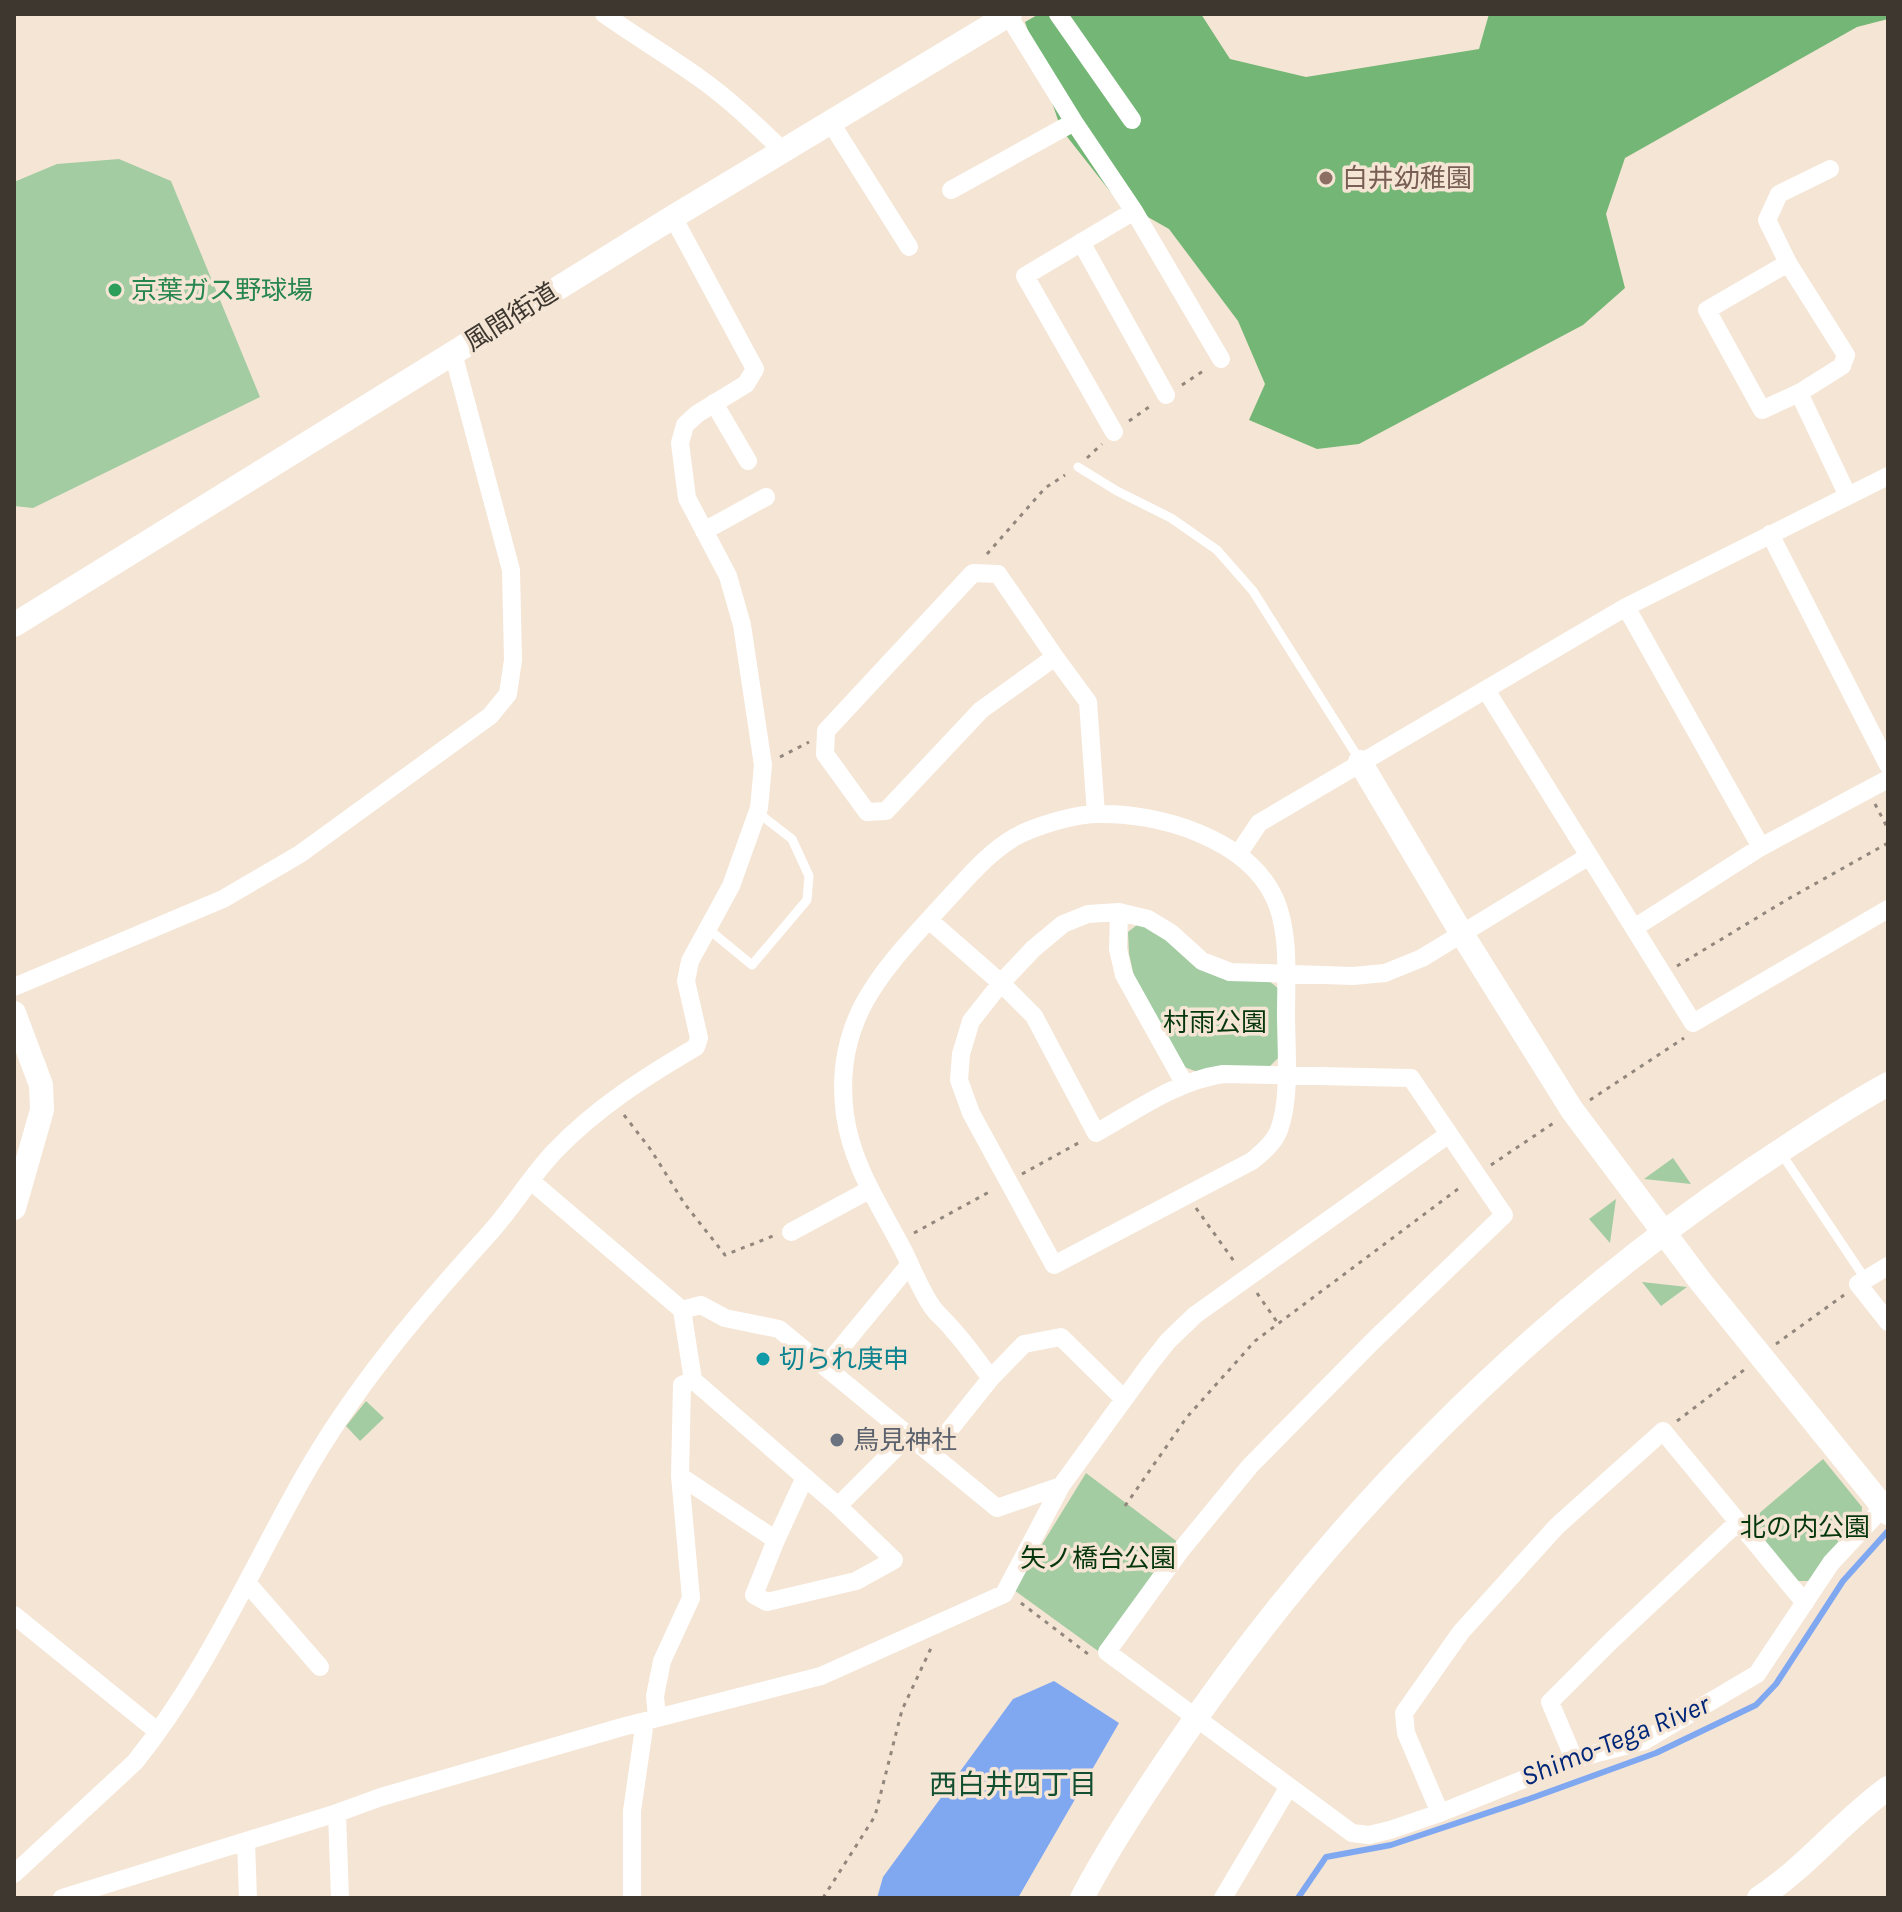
<svg xmlns="http://www.w3.org/2000/svg" width="1902" height="1912" font-family="Karla,'Noto Sans JP',sans-serif">
  <rect width="100%" height="100%" fill="#f5e5d5"/>
  <path fill="#a3cca2" d="M119,159L171,181L260,397L33,508L14,506V182L57,164Z
    M1142,921L1208,967L1268,980L1279,989L1281,1055L1269,1067L1198,1072L1184,1067L1134,976L1129,954L1128,932Z
    M1673,1158L1691,1184L1644,1179Z
    M1616,1199L1610,1243L1589,1219Z
    M1642,1282L1687,1287L1661,1306Z
    M366,1401L384,1418L360,1441L346,1426Z
    M1823,1459L1862,1507L1861,1522L1811,1581H1797L1749,1522Z
    M1086,1473L1179,1543L1098,1651L1014,1590Z"/>
  <path fill="#74b675" d="M1039,14H1201L1230,59L1306,77L1479,49L1489,14H1888V19L1857,27L1625,158L1606,214L1625,288L1583,325L1359,444L1317,449L1249,420L1265,384L1238,321L1169,229L1116,199L1061,129L1025,22Z"/>
  <path fill="#80a8f1" d="M1054,1681L1119,1723L1018,1898H877L883,1877L1013,1699Z"/>
  <g fill="none" stroke-linecap="round" stroke-linejoin="round">
    <path stroke="#80a8f1" stroke-width="6" d="M1298,1898L1326,1857L1391,1845L1529,1799L1656,1753L1756,1705L1776,1684L1843,1581L1888,1531"/>
    <path stroke="#92877c" stroke-width="3" stroke-dasharray="4 6" stroke-linecap="butt" d="M1182,385L1206,369
      M1129,421L1152,405
      M1087,458L1102,444
      M987,554L1045,488L1065,475
      M780,757L809,742
      M1875,804L1888,829
      M1677,966L1788,899L1888,843
      M1590,1100L1684,1038
      M624,1115L651,1150L684,1203L725,1255L773,1236
      M1491,1165L1555,1122
      M1022,1174L1082,1141
      M1196,1208L1236,1264
      M914,1233L991,1191
      M1257,1293L1277,1322
      M1776,1344L1844,1295
      M1677,1421L1744,1370
      M1125,1506L1187,1417L1255,1341L1462,1186
      M1021,1603L1088,1654
      M823,1898L875,1816L902,1710L932,1646"/>
    <path stroke="#fff" stroke-width="9" d="M1078,467L1117,491L1171,518L1217,550L1253,591L1359,759
      M707,928L752,965L807,900L809,876L792,839L757,812
      M1781,1153L1866,1280"/>
    <path stroke="#fff" stroke-width="18" d="M604,14C635,36 667,55 698,77C728,98 755,124 782,150
      M1058,14L1132,120
      M1008,15L1074,122L1134,211L1221,359
      M831,123L909,247
      M1830,169L1779,194L1767,220L1788,263L1846,355L1842,366L1799,393L1848,496
      M951,190L1074,122
      M1081,242L1166,395
      M1788,263L1707,310L1762,410L1799,393
      M714,403L748,461
      M1114,432L1025,276L1134,211
      M704,531L766,497
      M1770,534L1888,765
      M973,573L998,574L1055,657L981,710L886,811L867,812L825,754L826,731Z
      M1626,607L1761,847
      M1055,657L1088,702L1096,814
      M1486,690L1693,1023L1888,909
      M1239,853L1259,823L1626,607L1888,476
      M1119,912L1118,949L1124,975L1184,1083
      M929,920L1001,983L1034,1016L1096,1133C1137,1110 1176,1081 1223,1074L1411,1078L1504,1215L1372,1342L1250,1466L1181,1550L1107,1652L1352,1833L1369,1835L1390,1830L1440,1813L1574,1759L1644,1741L1757,1674L1831,1563L1888,1502
      M1634,928L1761,847L1888,779
      M14,987L223,899L300,854L490,716L508,694L513,660L511,570L453,353
      M531,1181L682,1310L693,1380L838,1506L909,1435
      M791,1232L869,1190
      M1888,1266L1858,1284L1888,1322
      M682,1310L701,1305L725,1318L779,1329L997,1508L1061,1486
      M825,1367L910,1264
      M991,1378C978,1362 967,1345 953,1330C947,1322 939,1316 933,1308C920,1290 912,1267 902,1248C879,1204 852,1165 845,1115C832,1018 885,968 944,903C966,880 987,853 1015,837C1035,826 1075,814 1097,814C1159,812 1248,839 1275,899C1290,933 1286,978 1286,1014C1286,1048 1291,1098 1279,1130C1274,1143 1262,1153 1252,1161L1054,1265L971,1113L959,1080L961,1054L971,1021L1001,983L1033,949L1063,924L1088,914L1119,912L1148,919L1171,933L1202,961L1230,972L1353,976L1385,973L1422,958L1589,856
      M931,1453L991,1378L1024,1344L1061,1337L1123,1398
      M680,1476L776,1540L754,1595L767,1602L856,1581L894,1560L838,1506
      M776,1540L805,1477
      M248,1584L320,1667
      M14,1615L157,1731
      M657,1718L655,1696L662,1661L691,1598L680,1476L682,1385L693,1380
      M1574,1759L1550,1702L1612,1640L1738,1522
      M337,1813L340,1898
      M1440,1813L1406,1733L1404,1713L1461,1632L1557,1526L1663,1431L1805,1603
      M246,1842L248,1898
      M14,1874L135,1762C205,1675 249,1573 304,1476C354,1388 420,1310 487,1236C512,1209 530,1177 555,1151C596,1108 645,1077 696,1047L699,1038L686,981L690,961L731,886L759,808L763,765L742,625L728,576L687,498L680,443L685,425L697,414L746,384L755,369L673,217
      M62,1898L337,1813L381,1797L622,1727L821,1676L1004,1594L1061,1486L1149,1365L1168,1341L1195,1315L1449,1134
      M632,1898V1811L645,1721
      M1223,1898L1288,1788"/>
    <path stroke="#fff" stroke-width="24" d="M14,625L673,217L1010,14
      M1360,762L1462,934L1572,1110L1701,1282L1888,1513
      M14,1013L41,1085L42,1110L14,1208
      M1082,1898C1110,1845 1144,1794 1178,1744C1331,1519 1525,1324 1750,1171C1795,1141 1841,1110 1888,1084
      M1759,1898C1807,1867 1842,1821 1888,1788"/>
  </g>
  <circle fill="#8d6e63" stroke="#f5e5d5" stroke-width="3" cx="1326" cy="178" r="8"/>
  <circle fill="#2e9e5b" stroke="#f5e5d5" stroke-width="3" cx="115" cy="290" r="8"/>
  <circle fill="#0f9aa8" stroke="#f5e5d5" stroke-width="3" cx="763" cy="1359" r="8"/>
  <circle fill="#6b7280" stroke="#f5e5d5" stroke-width="3" cx="837" cy="1440" r="8"/>
  <g text-anchor="middle" dominant-baseline="central" stroke-width="7" stroke-linejoin="round" paint-order="stroke">
    <g font-size="26" fill="#785e54" stroke="#f5e5d5" text-anchor="start">
      <text x="1342" y="178">白井幼稚園</text>
    </g>
    <g font-size="26" fill="#27864d" stroke="#f5e5d5" text-anchor="start">
      <text x="131" y="290">京葉ガス野球場</text>
    </g>
    <g font-size="26" fill="#3d3730" stroke="#f5e5d5">
      <text transform="translate(511 317) rotate(-32)">風間街道</text>
    </g>
    <g font-size="26" fill="#06370c" stroke="#f5e5d5">
      <text x="1215" y="1022">村雨公園</text>
      <text x="1805" y="1527">北の内公園</text>
      <text x="1098" y="1558">矢ノ橋台公園</text>
    </g>
    <g font-size="26" fill="#0d838f" stroke="#f5e5d5" text-anchor="start">
      <text x="779" y="1359">切られ庚申</text>
    </g>
    <g font-size="26" fill="#5b616d" stroke="#f5e5d5" text-anchor="start">
      <text x="853" y="1440">鳥見神社</text>
    </g>
    <g font-size="28" font-style="italic" fill="#002678" stroke="#f5e5d5">
      <text transform="translate(1615 1740) rotate(-22)">Shimo-Tega River</text>
    </g>
    <g font-size="28" fill="#124f31" stroke="#f5e5d5">
      <text x="1013" y="1784">西白井四丁目</text>
    </g>
  </g>
  <rect width="1902" height="1912" fill="none" stroke="#3d3730" stroke-width="32"/>
</svg>
